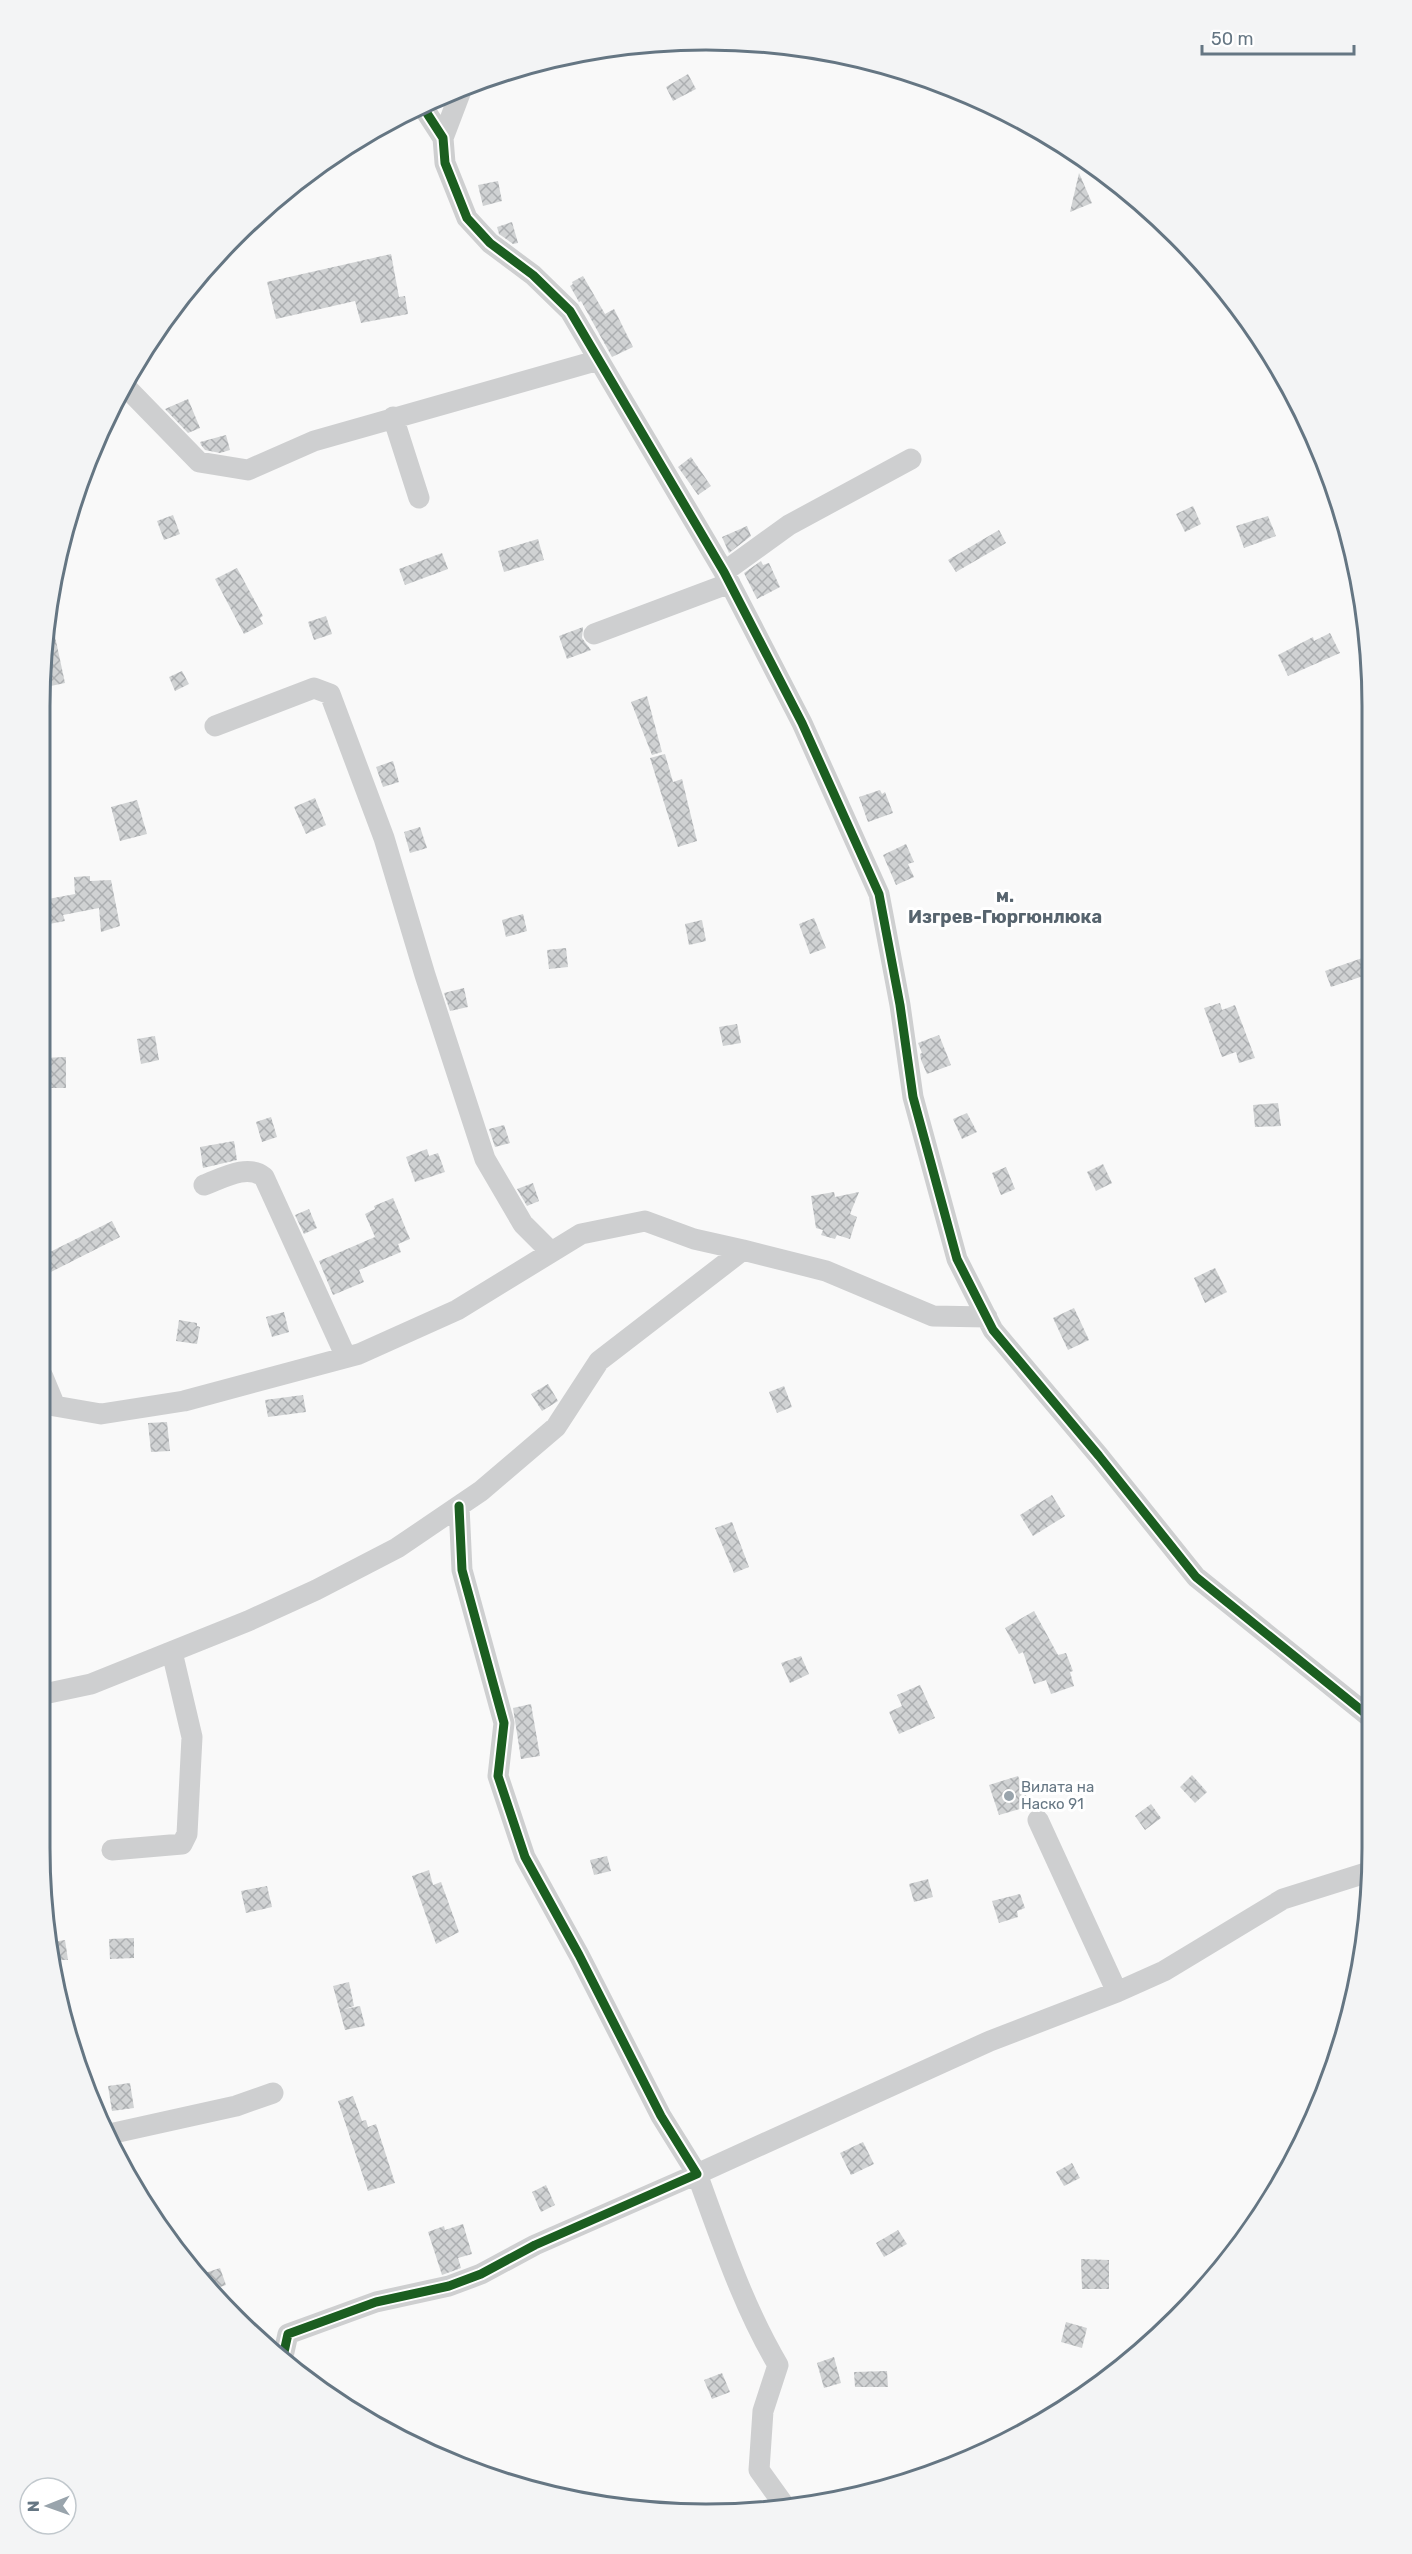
<svg xmlns="http://www.w3.org/2000/svg" width="1412" height="2554" font-family="Rubik,sans-serif">
  <defs>
    <pattern id="building-cross-hatch" width="8" height="8" patternUnits="userSpaceOnUse" patternTransform="scale(1.5)"><rect width="8" height="8" fill="#d0d2d3"/><path d="M0 0l8 8M0 8l8-8" fill="none" stroke="#acafb1"/></pattern>
  </defs>
  <rect width="100%" height="100%" fill="#f9f9f9"/>
  <path fill="url(#building-cross-hatch)" d="M688,74L696,89L673,101L666,87Z
    M1079,173L1092,203L1070,212Z
    M498,181L502,201L483,206L478,185Z
    M512,222L518,243L513,244L499,234L497,227Z
    M391,254L399,297L405,296L408,314L361,323L355,301L276,319L267,282Z
    M583,276L605,314L614,309L633,347L612,357L581,301L579,302L570,286L573,284L572,282Z
    M188,399L200,428L188,433L165,409Z
    M226,435L230,450L220,453L205,450L201,445L200,442Z
    M691,457L711,486L698,495L678,467Z
    M1193,506L1201,524L1185,532L1176,514Z
    M173,515L180,534L164,540L157,521Z
    M1268,516L1276,536L1244,548L1236,526Z
    M747,526L751,536L729,553L722,537Z
    M999,530L1006,543L956,572L948,560Z
    M538,539L544,560L504,572L498,551Z
    M442,553L448,569L405,585L399,569Z
    M761,561L763,565L769,563L780,587L757,599L744,573Z
    M237,568L263,616L260,618L263,624L244,634L215,579Z
    M50,613L65,683L46,687L41,662Z
    M326,616L332,634L314,640L308,622Z
    M583,627L582,638L591,650L567,659L559,636Z
    M1330,633L1340,653L1288,676L1278,655L1313,637L1314,641Z
    M182,671L189,684L175,691L169,677Z
    M647,696L662,752L652,755L631,702Z
    M665,754L673,782L682,779L697,841L678,847L650,758Z
    M393,761L399,782L383,787L376,767Z
    M880,790L882,794L885,792L893,813L868,822L859,797Z
    M315,798L326,825L306,834L294,807Z
    M137,800L147,834L120,841L111,807Z
    M420,827L427,848L410,853L404,832Z
    M906,844L914,862L908,864L914,877L896,885L883,855Z
    M90,876V881L111,880L120,926L101,932L99,908L63,915L65,921L44,925L41,906L49,905L48,899L75,894L74,877Z
    M523,914L527,931L506,937L502,920Z
    M814,918L826,948L810,954L799,924Z
    M702,920L706,941L689,945L685,924Z
    M566,948L568,967L549,969L547,950Z
    M1368,956L1369,974L1331,987L1325,971Z
    M464,988L468,1007L450,1011L444,993Z
    M1220,1003L1222,1010L1235,1005L1255,1058L1239,1063L1236,1052L1222,1057L1204,1008Z
    M737,1024L741,1043L723,1046L719,1027Z
    M939,1035L951,1065L927,1074L921,1060L920,1054L922,1053L918,1043Z
    M155,1036L159,1060L141,1064L137,1039Z
    M66,1057V1088H48V1078L42,1079V1058Z
    M1278,1103L1281,1126L1255,1127L1253,1105Z
    M967,1113L977,1132L962,1139L953,1119Z
    M271,1117L277,1137L262,1142L256,1122Z
    M504,1125L510,1143L495,1147L489,1129Z
    M234,1141L237,1160L203,1168L200,1147Z
    M427,1149L429,1156L438,1153L445,1172L415,1182L406,1157Z
    M1103,1164L1112,1183L1096,1191L1087,1172Z
    M1006,1167L1015,1189L1001,1195L992,1173Z
    M533,1183L539,1201L527,1206L517,1189Z
    M834,1192L835,1197L859,1192L850,1214L857,1217L850,1239L837,1235L835,1239L821,1235L823,1230L816,1228L811,1196Z
    M393,1198L410,1239L398,1244L401,1252L359,1270L364,1282L333,1295L319,1261L375,1237L365,1214L375,1209L374,1206Z
    M309,1209L317,1228L304,1234L295,1215Z
    M112,1221L120,1237L43,1276L42,1256Z
    M1215,1268L1227,1292L1205,1303L1194,1278Z
    M1074,1308L1089,1340L1068,1350L1053,1318Z
    M284,1312L289,1332L272,1337L266,1317Z
    M179,1320L197,1323V1326L200,1327L197,1344L176,1341Z
    M548,1384L558,1401L542,1411L531,1394Z
    M784,1386L792,1407L777,1413L769,1392Z
    M303,1395L306,1412L268,1417L265,1400Z
    M167,1422L170,1451L151,1452L148,1423Z
    M1052,1495L1065,1516L1033,1536L1020,1515Z
    M732,1522L749,1567L734,1573L715,1528Z
    M1034,1611L1058,1655L1066,1653L1073,1671L1070,1672L1074,1686L1051,1694L1046,1680L1034,1684L1023,1652L1019,1654L1005,1628Z
    M801,1656L809,1674L790,1683L781,1663Z
    M920,1685L935,1718L899,1734L889,1712L902,1706L897,1695Z
    M531,1704L540,1756L521,1759L513,1708Z
    M1192,1775L1207,1792L1195,1803L1180,1787Z
    M1018,1776L1030,1806L999,1815L989,1785Z
    M1151,1804L1161,1818L1145,1830L1135,1816Z
    M607,1856L611,1871L594,1875L590,1860Z
    M429,1870L433,1885L441,1882L459,1932L436,1944L412,1876Z
    M928,1879L933,1897L914,1902L909,1884Z
    M267,1886L272,1907L246,1913L241,1891Z
    M1020,1894L1025,1908L1017,1911L1018,1917L999,1923L992,1901Z
    M134,1938V1958L110,1959L109,1939Z
    M65,1940L68,1960H50L46,1943Z
    M349,1982L354,2006L344,2009L360,2006L365,2026L345,2030L333,1986Z
    M130,2083L134,2108L112,2111L108,2086Z
    M353,2096L362,2121L366,2120L368,2127L376,2124L395,2183L368,2191L338,2101Z
    M863,2142L874,2164L851,2175L840,2153Z
    M1072,2163L1080,2178L1064,2186L1056,2172Z
    M546,2185L555,2205L541,2212L532,2192Z
    M463,2224L472,2254L458,2258L461,2268L442,2275L428,2232L444,2226L445,2230Z
    M898,2230L907,2244L884,2257L876,2243Z
    M1081,2259L1109,2260V2289H1082Z
    M220,2268L226,2285L211,2290L205,2273Z
    M1066,2322L1087,2328L1082,2348L1061,2342Z
    M834,2357L841,2383L824,2388L817,2363Z
    M887,2371L888,2387H855L854,2372Z
    M722,2373L730,2392L712,2399L704,2380Z"/>
  <g fill="none" stroke-linecap="round" stroke-linejoin="round">
    <path stroke="#cecfd0" stroke-width="21" d="M421,104L443,138L445,163L467,218L490,243L533,275L570,311L724,572L802,723L879,894L900,1005L913,1097L957,1259L993,1330L1099,1456L1196,1577L1371,1718
      M443,138L462,88
      M123,384L199,462L248,470L314,441L599,360
      M393,417L419,498
      M724,572L789,525L911,459
      M594,634L730,583
      M215,726L314,688L330,694L384,838L425,975L485,1159L523,1224L551,1252
      M204,1185C221,1179 247,1163 264,1177L346,1357
      M43,1377L55,1406
      M43,1404L101,1414L184,1401L359,1354L457,1310L581,1234L645,1221L694,1239L743,1250
      M44,1694L91,1684L248,1621L316,1590L397,1548L481,1491L556,1427L599,1361L743,1250L826,1271L933,1316L987,1317
      M1038,1820L1117,1992
      M112,1850L182,1844L187,1834L192,1737L172,1652
      M105,2135L236,2106L273,2093
      M284,2352L288,2334L376,2302L449,2286L481,2274L535,2245L697,2174L661,2116L579,1955L525,1857L498,1776L504,1723L462,1570L459,1506
      M787,2509L759,2470L763,2411L778,2365C743,2306 721,2239 697,2174L990,2041L1117,1992L1164,1971L1283,1899L1372,1871"/>
    <defs>
      <path id="cycleway" d="M421,104L443,138L445,163L467,218L490,243L533,275L570,311L724,572L802,723L879,894L900,1005L913,1097L957,1259L993,1330L1099,1456L1196,1577L1371,1718
        M284,2352L288,2334L376,2302L449,2286L481,2274L535,2245L697,2174L661,2116L579,1955L525,1857L498,1776L504,1723L462,1570L459,1506"/>
    </defs>
    <use href="#cycleway" stroke="#fff" stroke-width="13"/>
    <use href="#cycleway" stroke="#1b5e20" stroke-width="9"/>
  </g>
  <circle fill="#99a4ac" stroke="#fff" stroke-width="2" cx="1009" cy="1796" r="6"/>
  <g text-anchor="middle" dominant-baseline="central" stroke-width="6" stroke-linejoin="round" paint-order="stroke">
    <g font-size="15" fill="#657683" stroke="#fff" text-anchor="start">
      <text x="1021" y="1787">Вилата на<tspan x="1021" dy="17">Наско 91</tspan></text>
    </g>
    <g font-size="18" font-weight="bold" fill="#57646e" stroke="#fff">
      <text x="1005" y="896">м.<tspan x="1005" dy="21">Изгрев-Гюргюнлюка</tspan></text>
    </g>
  </g>
  <path d="M0 0H1412V2554H0ZM706 50H706A656 656 0 0 1 1362 706V1848A656 656 0 0 1 706 2504H706A656 656 0 0 1 50 1848V706A656 656 0 0 1 706 50Z" fill="#f3f4f5" fill-rule="evenodd"/>
  <path fill="none" stroke="#657683" stroke-width="3" d="M706 50H706A656 656 0 0 1 1362 706V1848A656 656 0 0 1 706 2504H706A656 656 0 0 1 50 1848V706A656 656 0 0 1 706 50Z"/>
  <g transform="translate(48 2506) rotate(269)"><circle r="28" fill="#ffffff" stroke="#c1c8cd" stroke-width="1.5"/>
  <path d="M0-4.5L10 22L0 15L-10 22Z" fill="#99a4ac"/>
  <text y="-9" font-size="16" font-weight="bold" text-anchor="middle" fill="#657683">N</text>
  </g>
  <path d="M1202 45v9h152v-9" fill="none" stroke="#657683" stroke-width="3"/>
  <text x="1211" y="45" font-size="18" fill="#657683" stroke="#ffffff" stroke-width="4.5" paint-order="stroke">50 m</text>
</svg>
